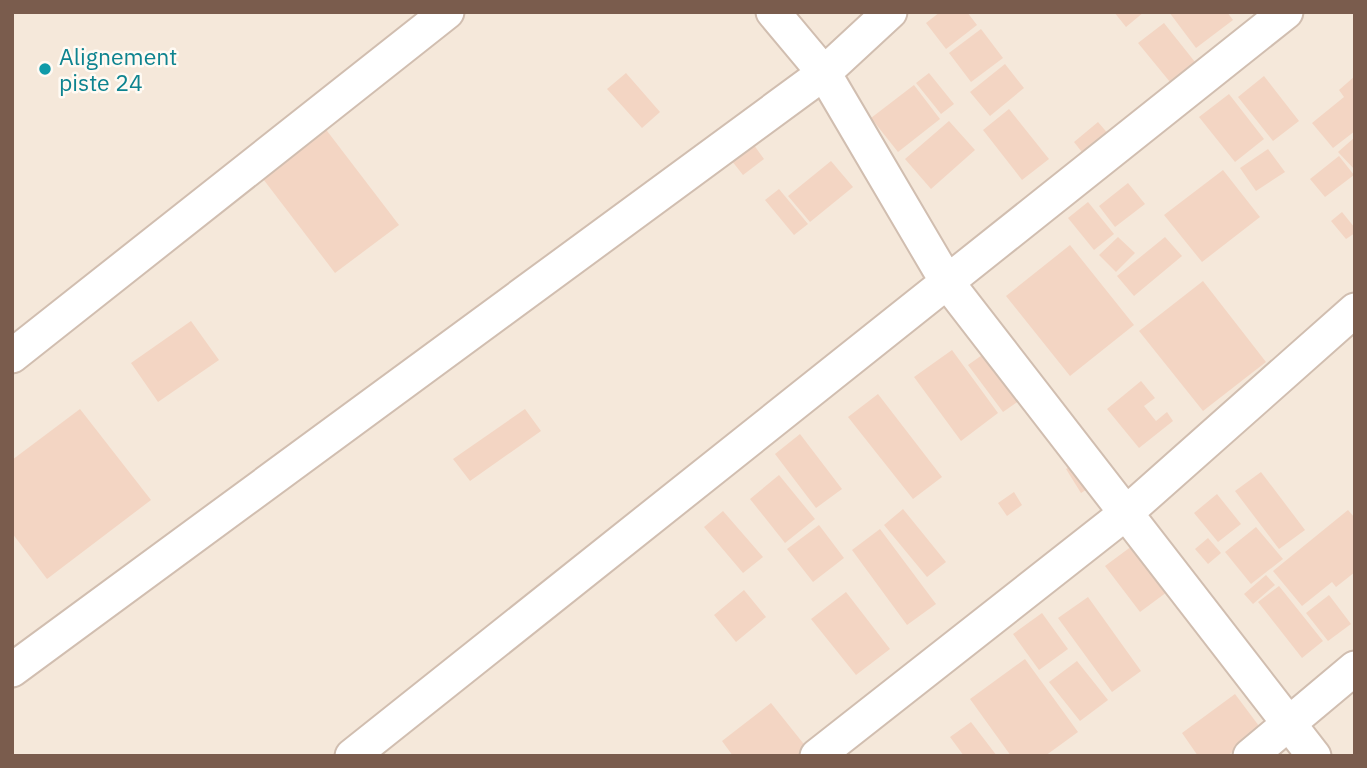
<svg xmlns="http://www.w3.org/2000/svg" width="1367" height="768" font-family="'IBM Plex Sans',sans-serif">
  <rect width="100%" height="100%" fill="#fdf6ec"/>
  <path fill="#f5e8da" d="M12,12H1355V756H12Z"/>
  <path fill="#f3d5c3" d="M940,12H967L977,25L946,49L926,23Z
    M1114,12H1144L1126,27Z
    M1169,12H1227L1233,20L1196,48Z
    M1164,23L1195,62L1170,82L1138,43Z
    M981,29L1003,58L971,82L949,53Z
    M1005,64L1024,88L990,116L970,92Z
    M626,73L660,112L642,128L607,89Z
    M929,73L954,104L941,114L916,83Z
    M1264,76L1299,121L1273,141L1238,97Z
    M1355,76V131L1333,148L1312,123L1344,97L1339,90Z
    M914,85L940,119L898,152L871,118Z
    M1229,94L1264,139L1235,162L1199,117Z
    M1009,109L1049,159L1022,180L983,130Z
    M949,121L975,150L931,189L905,159Z
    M1098,122L1110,136L1085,156L1074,142Z
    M321,123L399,225L335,273L257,171Z
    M746,134L764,159L743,175L724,151Z
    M1355,137V170L1338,152Z
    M1268,149L1285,172L1256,191L1240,168Z
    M1339,156L1354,175L1325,197L1310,179Z
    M831,161L853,187L810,222L788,196Z
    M1223,170L1260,217L1202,262L1164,215Z
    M1128,183L1145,204L1115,227L1099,206Z
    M779,189L808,224L794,235L765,200Z
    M1088,202L1114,234L1094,250L1068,218Z
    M1342,212L1355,228V233L1346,239L1331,221Z
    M1118,237L1135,253L1116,272L1099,255Z
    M1165,237L1182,256L1134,296L1117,276Z
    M1070,245L1134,325L1070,376L1006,296Z
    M1203,281L1266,362L1203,411L1139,331Z
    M191,321L219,360L158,402L131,363Z
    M952,350L998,413L961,441L914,377Z
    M985,353L1020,400L1003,412L968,365Z
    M1141,381L1155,398L1144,406L1156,421L1167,412L1173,421L1139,448L1107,409Z
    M878,394L942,477L913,499L848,417Z
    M80,409L151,500L47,579L12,533V460Z
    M525,409L541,431L470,481L453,459Z
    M800,434L842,489L816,508L775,454Z
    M1082,459L1097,483L1081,493L1066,469Z
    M1261,472L1305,530L1279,549L1235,491Z
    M779,475L815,519L785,543L750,499Z
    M1014,492L1022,505L1007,516L998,503Z
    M1217,494L1241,524L1218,542L1194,513Z
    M903,509L946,562L927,577L884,525Z
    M1348,510L1355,518V572L1336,587L1332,582L1302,606L1273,571Z
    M723,511L763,557L743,573L704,527Z
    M819,525L844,558L813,582L787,549Z
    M1256,527L1283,559L1251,584L1225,552Z
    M880,529L936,604L907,625L852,550Z
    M1208,538L1221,553L1208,564L1195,549Z
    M1132,546L1167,592L1140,612L1105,566Z
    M1266,575L1275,585L1253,604L1244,594Z
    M1279,586L1323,641L1302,658L1258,602Z
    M744,590L766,617L736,642L714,615Z
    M846,592L890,649L856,675L811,619Z
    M1329,595L1351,624L1328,641L1306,613Z
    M1088,597L1141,671L1112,692L1058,618Z
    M1042,613L1068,649L1039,670L1013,634Z
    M1025,659L1078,732L1045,756H1011L970,699Z
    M1077,661L1108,700L1080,721L1049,682Z
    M1235,694L1262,730L1227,756H1198L1182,733Z
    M771,703L807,748L797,756H733L722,741Z
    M971,722L997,756H964L950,737Z"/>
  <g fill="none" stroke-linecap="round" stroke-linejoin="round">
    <defs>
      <path id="minor" d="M773,12L824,73L947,282L1314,756
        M12,356L447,12
        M12,670L824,73L890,12
        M352,756L1286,12
        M817,756L1126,513L1355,310
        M1250,756L1355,668"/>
    </defs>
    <use href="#minor" stroke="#d1beb0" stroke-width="37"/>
    <use href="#minor" stroke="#fff" stroke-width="33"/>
  </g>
  <circle fill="#0f9aa8" stroke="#fffaf3" stroke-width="2.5" cx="45" cy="69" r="7"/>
  <g text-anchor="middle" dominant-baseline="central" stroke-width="5" stroke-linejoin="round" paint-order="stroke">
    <g font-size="23" fill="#0d838f" stroke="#fffaf3" text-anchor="start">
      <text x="59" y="56">Alignement<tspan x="59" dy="26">piste 24</tspan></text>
    </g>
  </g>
  <rect width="1367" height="768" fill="none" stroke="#7a5c4d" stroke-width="28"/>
</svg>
